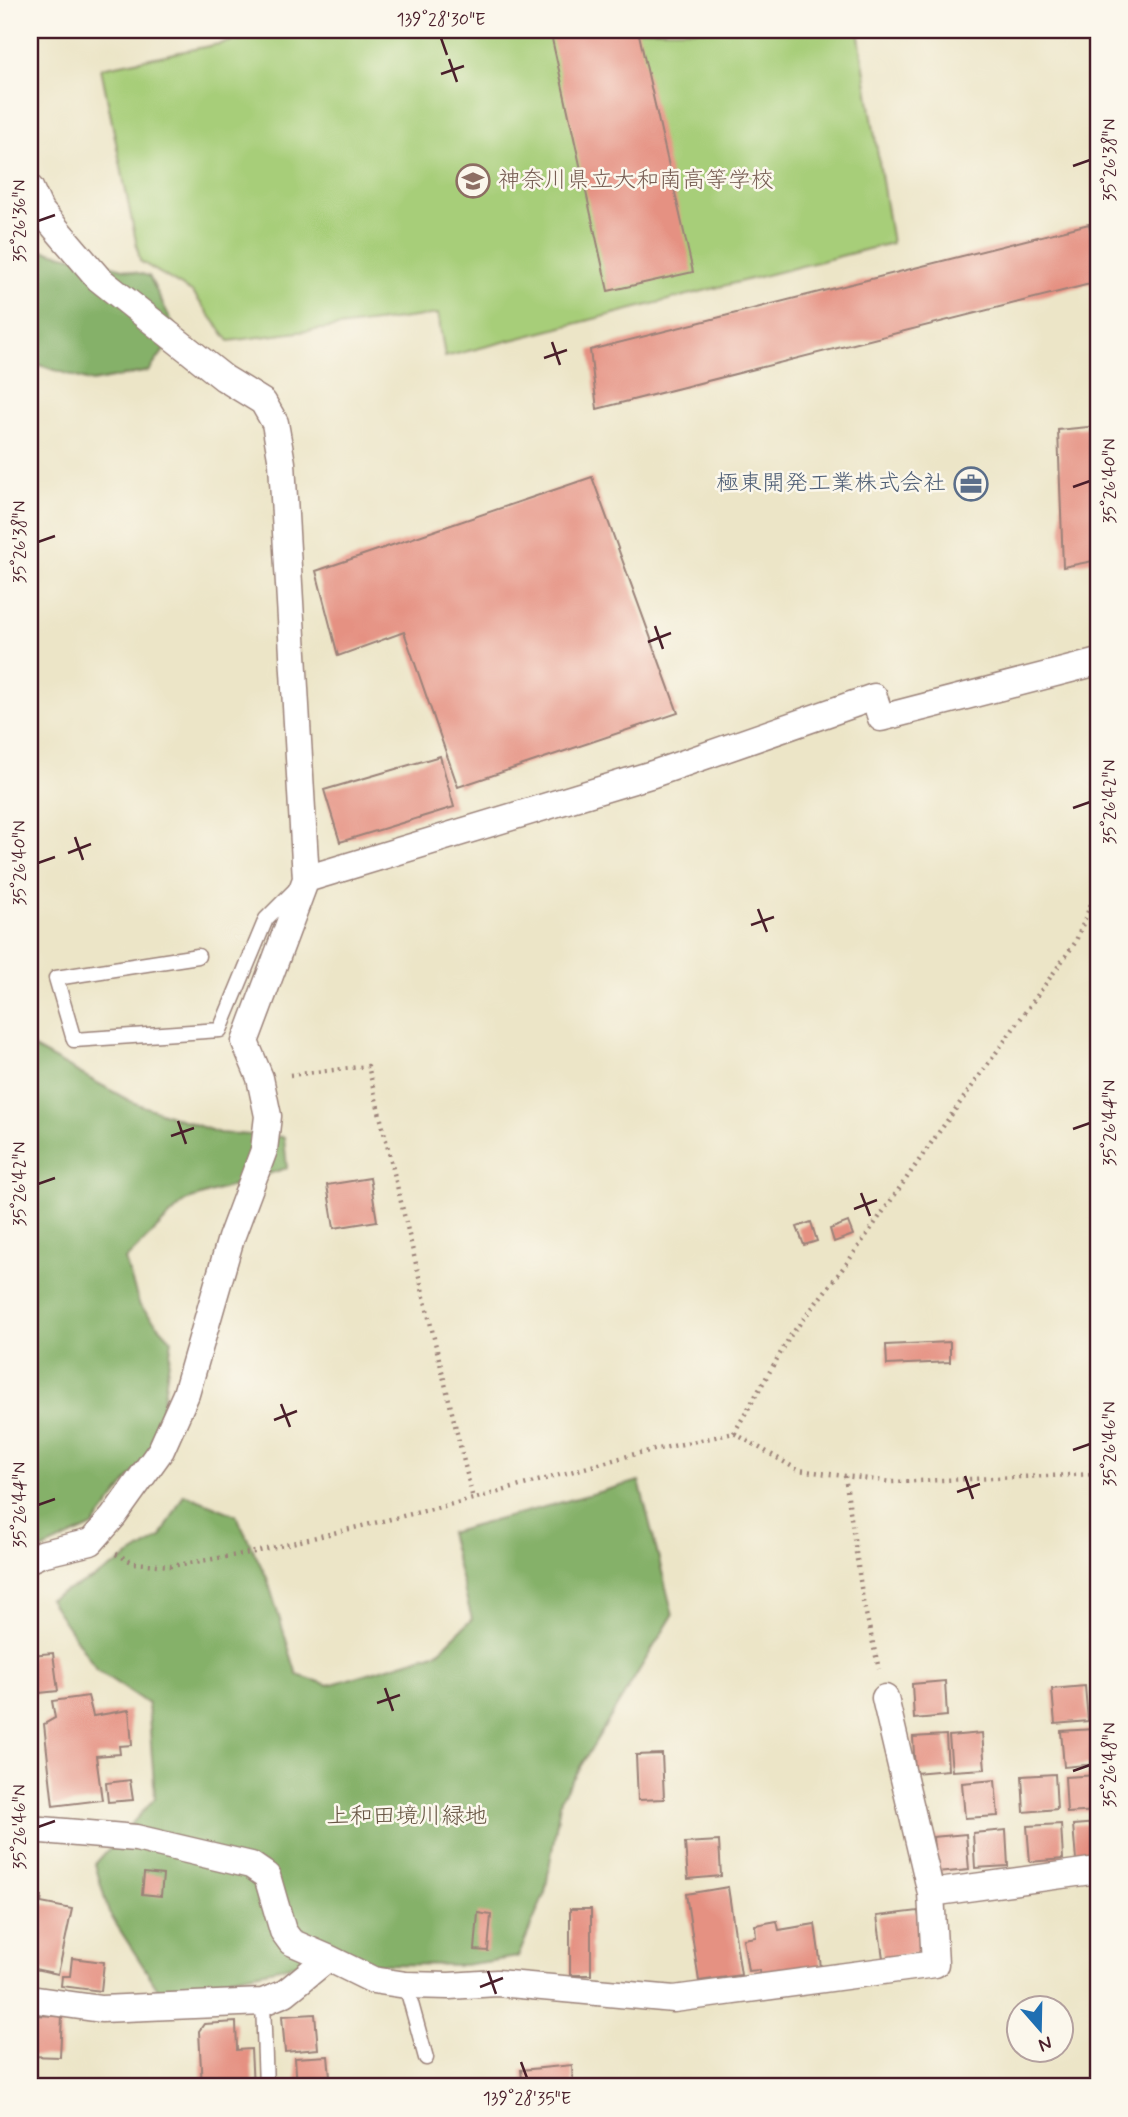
<svg xmlns="http://www.w3.org/2000/svg" width="1128" height="2117" font-family="Mynerve,'Klee One',sans-serif">
  <rect width="100%" height="100%" fill="#fbf7ec"/>
  <filter id="ink" filterUnits="userSpaceOnUse"><feTurbulence type="fractalNoise" baseFrequency=".0143" numOctaves="2"/><feDisplacementMap in="SourceGraphic" scale="14" xChannelSelector="R" yChannelSelector="G"/><feConvolveMatrix kernelMatrix="1 2 1 2 8 2 1 2 1" color-interpolation-filters="sRGB"/></filter>
  <filter id="wash" filterUnits="userSpaceOnUse"><feTurbulence type="fractalNoise" baseFrequency=".00686" numOctaves="4" result="noise"/><feDisplacementMap in="SourceGraphic" scale="28" xChannelSelector="R" yChannelSelector="G"/><feGaussianBlur stdDeviation="1.57" result="paint"/><feColorMatrix in="noise" values="0 0 0 0 0 0 0 0 0 0 0 0 0 0 0 0 0 1.4 0 .05"/><feComposite in="paint" operator="in"/></filter>
  <g filter="url(#wash)">
    <rect width="100%" height="100%" fill="#ece5c7"/>
    <path fill="#a7ce79" stroke="#787652" stroke-width="2" d="M288,30H858L892,243L445,357L438,314L229,341L193,293L140,261L101,68Z"/>
    <path fill="#85b169" stroke="#68684a" stroke-width="2" d="M30,239L36,249L109,265L149,276L177,332L149,371L92,382L30,362Z
      M30,1041L32,1047L132,1102L219,1133L284,1137L287,1168L185,1201L125,1260L140,1306L172,1340L157,1442L93,1526L30,1555Z
      M639,1481L673,1615L561,1798L545,1893L518,1957L464,1965L304,1963L160,1992L109,1913L95,1864L155,1798L148,1704L97,1670L49,1599L94,1578L161,1537L184,1494L236,1515L267,1578L297,1675L329,1685L438,1652L472,1619L449,1533Z"/>
    <g id="blocks">
      <path fill="#e59182" d="M550,30H638L693,272L608,291Z
        M1089,224L1098,265V282L597,409L590,350Z
        M1098,426V560L1063,567L1058,430Z
        M592,477L678,713L458,787L404,632L338,656L316,571Z
        M440,756L454,807L340,842L324,790Z
        M370,1178L377,1221L334,1228L327,1185Z
        M811,1222L817,1241L804,1245L797,1227Z
        M848,1222L853,1235L834,1242L830,1229Z
        M950,1342V1362L887,1365L886,1345Z
        M53,1653L58,1691L30,1694V1655Z
        M945,1681L947,1716L914,1719L912,1684Z
        M1085,1686L1088,1721L1055,1724L1052,1689Z
        M88,1696L93,1716L129,1710L132,1745L119,1746L120,1754L96,1756L102,1800L53,1806L44,1724L55,1718L52,1701Z
        M1094,1729L1097,1764L1064,1767L1061,1731Z
        M982,1733L985,1769L952,1771L949,1736Z
        M946,1735L948,1770L915,1773L913,1737Z
        M662,1754L664,1799L638,1800L636,1755Z
        M1055,1774L1057,1809L1024,1812L1022,1776Z
        M1098,1775V1811L1067,1813L1065,1777Z
        M130,1780L133,1800L108,1802L106,1783Z
        M995,1780L998,1816L965,1818L962,1783Z
        M1098,1823V1858L1076,1860L1073,1825Z
        M1061,1824L1063,1859L1030,1862L1027,1826Z
        M1006,1830L1008,1866L975,1868L973,1833Z
        M966,1834L969,1870L936,1873L933,1837Z
        M719,1841L721,1876L688,1879L685,1843Z
        M144,1873L163,1875L161,1896L142,1894Z
        M728,1887L741,1975L699,1981L686,1894Z
        M30,1894L42,1896L41,1903L72,1909L58,1974L30,1968Z
        M570,1909H591V1975H570Z
        M918,1911L924,1952L883,1958L877,1916Z
        M478,1913L491,1915L488,1951L475,1950Z
        M777,1921L779,1930L815,1924L821,1967L760,1977L759,1970L748,1971L743,1939L756,1937L755,1925Z
        M72,1958L104,1962L101,1991L61,1986L62,1976H70Z
        M315,2014L318,2049L285,2052L282,2016Z
        M30,2015L62,2016L60,2057L30,2056Z
        M236,2022L237,2050L251,2049L253,2087H202L199,2031L204,2024Z
        M328,2056L331,2087H297L295,2058Z
        M572,2065L573,2087H523L521,2070Z"/>
    </g>
  </g>
  <g filter="url(#ink)">
    <use href="#blocks" fill-opacity="0" stroke="#9b8279" stroke-width="2"/>
    <g fill="none" stroke-linecap="round" stroke-linejoin="round">
      <defs>
        <path id="service" d="M198,956L56,978L74,1040L220,1030L266,919L295,890
          M406,1985L426,2058
          M263,2002L266,2087"/>
        <path id="minor" d="M30,188L40,210L99,279L224,378L263,402L275,423L282,463L306,879L245,1042L260,1078L268,1116L264,1150L231,1238L186,1394L161,1450L113,1517L91,1542L41,1554L30,1559
          M306,879L653,774L874,697L881,718L1098,662
          M885,1698L931,1893
          M30,1829L136,1838L251,1865L267,1876L283,1931L291,1942L328,1958
          M30,1999L101,2009L263,2002L285,1993L328,1958L373,1980L406,1985L449,1986L497,1983L674,1999L935,1964L931,1893L1098,1870"/>
      </defs>
      <use href="#service" stroke="#9b8279" stroke-width="17"/>
      <use href="#minor" stroke="#9b8279" stroke-width="29"/>
      <path stroke="#9b8279" stroke-width="4.5" stroke-dasharray="2 5" stroke-linecap="butt" d="M290,1075L368,1066L473,1499
        M734,1433L791,1335L847,1263L934,1139L1075,943L1098,887
        M845,1476L863,1601L879,1669
        M116,1554L134,1563L171,1566L255,1552L473,1499L635,1454L734,1433L798,1470L892,1482L1098,1474"/>
      <use href="#service" stroke="#fff" stroke-width="14"/>
      <use href="#minor" stroke="#fff" stroke-width="26"/>
    </g>
  </g>
  <path fill="none" stroke="#4a1f2b" stroke-width="2.5" d="M441,38L447,55M449,59L457,82M441,74L464,66M1073,166L1090,160M38,221L55,215M552,342L560,365M544,358L567,350M1073,487L1090,481M38,542L55,536M655,626L663,649M648,642L671,633M1073,808L1090,802M75,837L83,860M68,853L91,844M38,863L55,857M758,909L767,932M751,925L774,917M178,1121L186,1144M1073,1129L1090,1123M171,1136L194,1128M38,1184L55,1178M861,1193L870,1216M854,1209L877,1200M281,1404L290,1427M274,1420L297,1411M1073,1450L1090,1444M965,1476L973,1499M957,1492L980,1484M38,1505L55,1499M385,1688L393,1711M377,1703L400,1695M1073,1771L1090,1765M38,1827L55,1821M488,1971L496,1994M480,1987L503,1978M521,2062L527,2078"/>
  <defs>
    <symbol id="school-ring" viewBox="-11 -11 22 22"><circle r="9.5" fill="#fbf7ec" stroke="#8d6e63" stroke-width="1.5"/><path d="M0-5L7-2L0 1L-7-2ZM-4 1L0 2.5L4 1V4Q0 6-4 4Z" fill="#8d6e63"/></symbol>
    <symbol id="office-ring" viewBox="-11 -11 22 22"><circle r="9.5" fill="#fbf7ec" stroke="#5c6f8a" stroke-width="1.5"/><path d="M-6-3h4V-5.5h4V-3h4V5H-6ZM-1-4.5V-3h2v-1.5ZM-6 0V1H6V0Z" fill="#5c6f8a"/></symbol>
  </defs>
  <g fill-rule="evenodd">
    <use href="#school-ring" x="454" y="162" width="38" height="38"/>
    <use href="#office-ring" x="952" y="465" width="38" height="38"/>
  </g>
  <g text-anchor="middle" dominant-baseline="central" stroke-width="5" stroke-linejoin="round" paint-order="stroke">
    <g font-size="23" fill="#785e54" stroke="#fbf7ec" text-anchor="start">
      <text x="498" y="181">神奈川県立大和南高等学校</text>
    </g>
    <g font-size="23" fill="#4e5e75" stroke="#fbf7ec" text-anchor="end">
      <text x="946" y="484">極東開発工業株式会社</text>
    </g>
    <g font-size="23" fill="#665442" stroke="#fbf7ec">
      <text x="407" y="1817">上和田境川緑地</text>
    </g>
  </g>
  <rect width="1128" height="2117" fill="none" stroke="#fbf7ec" stroke-width="77"/>
  <g transform="translate(1040 2029) rotate(160)"><circle r="33" fill="#fbf7ec" stroke="#b4a19f" stroke-width="2"/>
  <path d="M0-5L12 26L0 18L-12 26Z" fill="#1f6fb2"/>
  <text y="-10" font-size="19" font-weight="bold" text-anchor="middle" fill="#4a1f2b">N</text>
  </g>
  <rect x="38" y="38" width="1052" height="2040" fill="none" stroke="#4a1f2b" stroke-width="2.5"/>
  <g font-size="18" text-anchor="middle" fill="#4a1f2b">
    <text x="441" y="25">139°28'30"E</text>
    <text transform="translate(1109 160) rotate(-90)" y="6">35°26'38"N</text>
    <text transform="translate(19 221) rotate(-90)" y="6">35°26'36"N</text>
    <text transform="translate(1109 481) rotate(-90)" y="6">35°26'40"N</text>
    <text transform="translate(19 542) rotate(-90)" y="6">35°26'38"N</text>
    <text transform="translate(1109 802) rotate(-90)" y="6">35°26'42"N</text>
    <text transform="translate(19 863) rotate(-90)" y="6">35°26'40"N</text>
    <text transform="translate(1109 1123) rotate(-90)" y="6">35°26'44"N</text>
    <text transform="translate(19 1184) rotate(-90)" y="6">35°26'42"N</text>
    <text transform="translate(1109 1444) rotate(-90)" y="6">35°26'46"N</text>
    <text transform="translate(19 1505) rotate(-90)" y="6">35°26'44"N</text>
    <text transform="translate(1109 1765) rotate(-90)" y="6">35°26'48"N</text>
    <text transform="translate(19 1827) rotate(-90)" y="6">35°26'46"N</text>
    <text x="527" y="2104">139°28'35"E</text>
  </g>
</svg>
